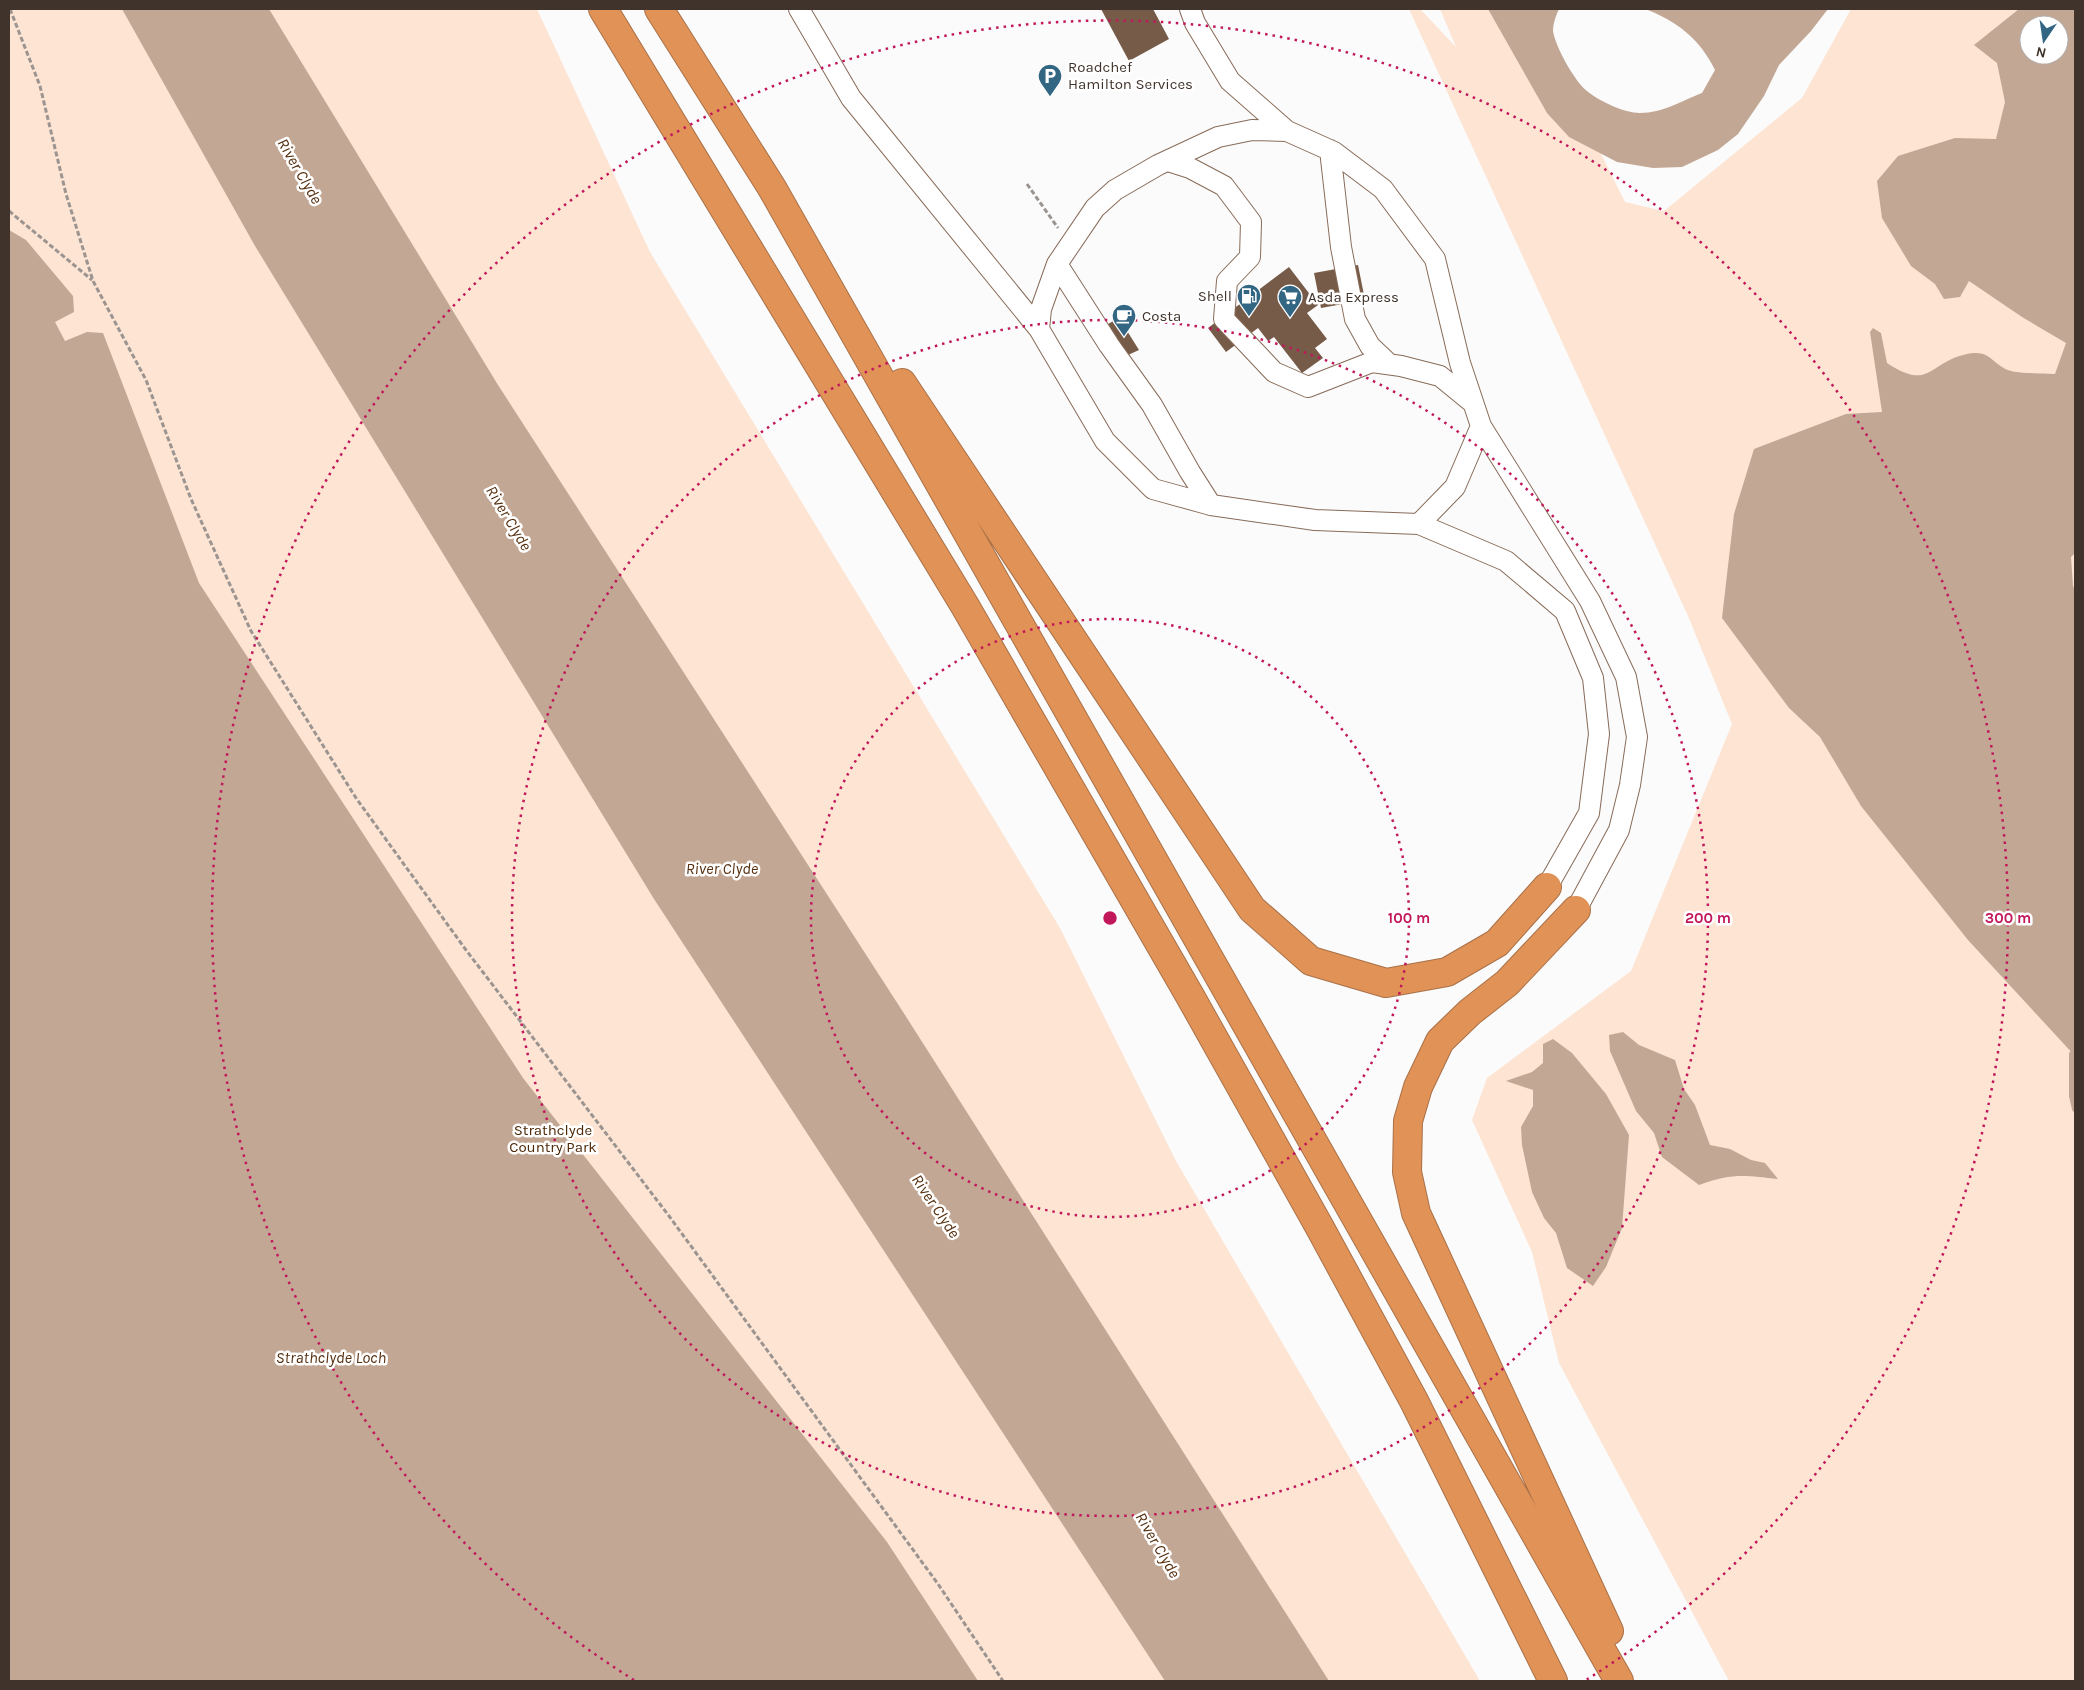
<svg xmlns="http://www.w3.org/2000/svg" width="2084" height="1690" font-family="Karla,sans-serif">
  <rect width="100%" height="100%" fill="#fbfbfb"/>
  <path fill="#fde4d3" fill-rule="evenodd" d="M9,9H537L650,252L1060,928L1176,1161L1480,1681H9Z
    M1409,9H1420L1456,47L1440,9H1529L1625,202L1664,211L1802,98L1851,9H2075V1681H1729L1559,1363L1532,1252L1472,1120L1487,1078L1631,971L1732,724L1688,616ZM2029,25H2059V55H2029Z"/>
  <path fill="#c2a794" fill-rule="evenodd" d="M122,9H269L498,385L905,1015L1329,1681H1165L654,899L255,246Z
    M1488,9H1559C1556,15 1553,24 1553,31C1555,46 1575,82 1587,91C1599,101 1624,113 1640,113C1663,113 1681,101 1702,93L1715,70C1700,39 1677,21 1645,9H1828L1811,31L1779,65L1764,96L1738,134L1718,150L1682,167L1653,168L1617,162L1569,137L1547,113Z
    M2019,9H2075V553L2071,557L2073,586L2075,590V1056L1968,940L1861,806L1820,737L1789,708L1722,618L1734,514L1754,449L1846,414L1882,412L1870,332L1873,328L1881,333L1887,363C1931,392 1928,362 1967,354C1990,349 1991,363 2008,370C2018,374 2044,373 2055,374L2066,343L2022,317L1969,281L1960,297L1944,299L1935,284L1911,266L1882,218L1877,181L1898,156L1955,138L1996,139L2005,102L1997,63L1974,45ZM2029,25H2059V55H2029Z
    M9,230L26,240L73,296L74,312L55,322L65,341L87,332L103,333L199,583L523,1078L887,1542L978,1681H9Z
    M1623,1032L1639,1045L1675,1060L1684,1089L1695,1105L1710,1145L1730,1149L1751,1160L1765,1163L1778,1179C1745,1175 1731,1173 1699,1185L1662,1157L1654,1133L1636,1111L1610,1051L1609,1035Z
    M1553,1039L1572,1053L1606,1094L1629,1135L1622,1228L1606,1267L1593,1286L1567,1268L1556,1233L1544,1218L1532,1192L1522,1145L1521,1127L1533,1106V1090L1506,1081L1532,1072L1543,1063V1044Z"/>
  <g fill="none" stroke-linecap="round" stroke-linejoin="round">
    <path stroke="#c2a794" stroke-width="6" d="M2072,1054V1096L2075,1109"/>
  </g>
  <path fill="#765b48" d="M1101,9H1153L1169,39L1129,61Z
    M1358,265L1365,300L1321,308L1314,273Z
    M1289,267L1318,305L1307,313L1327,339L1315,348L1323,358L1302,373L1274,337L1268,341L1258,328L1226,352L1208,328Z
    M1119,318L1139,350L1128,355L1108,324Z"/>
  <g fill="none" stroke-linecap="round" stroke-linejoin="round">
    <defs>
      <path id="minor" d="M799,9L851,98L1039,329L1105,441L1153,489L1211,505L1315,520L1419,524L1506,561L1565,611L1593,678L1599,734L1589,813L1547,887
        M1190,9L1195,23L1230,81L1287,131L1334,152L1383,189L1435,259L1460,363L1481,426L1590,601L1626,677L1637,737L1630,785L1619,830L1576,910
        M1330,150L1341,247L1355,319L1370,346L1389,364
        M1168,161L1190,168L1224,186L1251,222L1250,257L1227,281L1224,319L1274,372L1308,387L1372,362L1401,366L1440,376L1473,403
        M1057,264L1109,345L1152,405L1190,472L1211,505
        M1039,329L1041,309L1057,264L1095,208L1115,190L1158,165L1218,137L1252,130L1287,131
        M1419,524L1455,487L1481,426"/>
      <path id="highway" d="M603,9L965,606L1190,996L1319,1226L1414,1401L1553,1681
        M659,9L772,188L1619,1681
        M902,383L1252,909L1311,961L1386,983L1447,972L1497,943L1547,887
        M1576,910L1507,983L1470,1012L1440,1041L1418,1087L1408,1121L1407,1172L1416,1213L1609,1631"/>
    </defs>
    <use href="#minor" stroke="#886b58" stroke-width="22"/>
    <use href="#highway" stroke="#a97148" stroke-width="30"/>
    <path stroke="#9b9490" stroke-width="3" stroke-dasharray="5 2.5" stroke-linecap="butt" d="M10,9L40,86L66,194L93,281L146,380L191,499L251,631L356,798L466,950L669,1216L938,1584L1003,1681
      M1027,184L1058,228
      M9,211L92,280"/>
    <use href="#minor" stroke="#fff" stroke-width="20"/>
    <use href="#highway" stroke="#e19257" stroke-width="28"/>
  </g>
  <g fill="none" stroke="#c2185b" stroke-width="2.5" stroke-dasharray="2.5 5">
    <circle cx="1110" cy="918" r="299"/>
    <circle cx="1110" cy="918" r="598"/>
    <path d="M634 1680A898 898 0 1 1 1586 1680"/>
  </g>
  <defs>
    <symbol id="parking-pin" viewBox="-11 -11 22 30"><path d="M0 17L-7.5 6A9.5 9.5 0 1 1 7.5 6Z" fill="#336683" stroke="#fff"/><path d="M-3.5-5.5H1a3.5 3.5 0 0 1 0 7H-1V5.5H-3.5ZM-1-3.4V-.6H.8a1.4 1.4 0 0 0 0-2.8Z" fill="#fff"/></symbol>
    <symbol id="fuel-pin" viewBox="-11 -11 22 30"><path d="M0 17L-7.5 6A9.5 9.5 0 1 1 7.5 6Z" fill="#336683" stroke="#fff"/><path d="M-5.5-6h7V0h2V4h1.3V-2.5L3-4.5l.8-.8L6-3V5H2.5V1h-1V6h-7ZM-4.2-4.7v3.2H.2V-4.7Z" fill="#fff"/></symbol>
    <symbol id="supermarket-pin" viewBox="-11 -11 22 30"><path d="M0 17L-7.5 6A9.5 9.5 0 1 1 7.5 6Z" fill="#336683" stroke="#fff"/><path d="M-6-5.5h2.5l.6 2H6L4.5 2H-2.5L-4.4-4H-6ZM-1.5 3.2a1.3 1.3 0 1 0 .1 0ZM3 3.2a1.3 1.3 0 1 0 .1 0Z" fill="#fff"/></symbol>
    <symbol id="cafe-pin" viewBox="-11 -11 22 30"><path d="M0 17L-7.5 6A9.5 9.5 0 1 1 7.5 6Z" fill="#336683" stroke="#fff"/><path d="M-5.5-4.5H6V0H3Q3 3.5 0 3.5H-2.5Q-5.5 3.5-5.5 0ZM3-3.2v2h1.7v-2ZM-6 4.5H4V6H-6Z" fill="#fff"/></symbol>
  </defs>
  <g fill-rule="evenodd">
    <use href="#parking-pin" x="1036" y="62" width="28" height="38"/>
    <use href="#fuel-pin" x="1235" y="282" width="28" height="38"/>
    <use href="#supermarket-pin" x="1276" y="283" width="28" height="38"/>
    <use href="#cafe-pin" x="1110" y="302" width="28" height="38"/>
  </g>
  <g text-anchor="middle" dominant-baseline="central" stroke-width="5" stroke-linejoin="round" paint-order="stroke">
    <g font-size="15" fill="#40332b" stroke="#fff" text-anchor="start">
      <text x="1068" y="67">Roadchef<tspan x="1068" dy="17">Hamilton Services</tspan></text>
      <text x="1232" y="296" text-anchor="end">Shell</text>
      <text x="1308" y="297">Asda Express</text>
      <text x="1142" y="316">Costa</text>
    </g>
    <g font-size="15" fill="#4d2706" stroke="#fff">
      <text x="553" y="1130">Strathclyde<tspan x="553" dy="17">Country Park</tspan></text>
    </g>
    <g font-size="16" font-style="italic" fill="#562f0f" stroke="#fff">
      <text transform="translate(300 171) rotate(60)">River Clyde</text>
      <text transform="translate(509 518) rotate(59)">River Clyde</text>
      <text x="722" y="868">River Clyde</text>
      <text transform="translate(936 1206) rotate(56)">River Clyde</text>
      <text x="331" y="1357">Strathclyde Loch</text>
      <text transform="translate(1158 1545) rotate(60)">River Clyde</text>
    </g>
  </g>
  <circle cx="1110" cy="918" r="8" fill="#c2185b" stroke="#fff" stroke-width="2.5"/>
  <g font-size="15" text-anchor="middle" font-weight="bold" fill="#c2185b" stroke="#fff" stroke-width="5" stroke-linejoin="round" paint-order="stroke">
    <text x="1409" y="923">100 m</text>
    <text x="1708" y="923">200 m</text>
    <text x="2008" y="923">300 m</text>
  </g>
  <rect width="2084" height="1690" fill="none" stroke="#40332b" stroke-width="20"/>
  <g transform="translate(2044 40) rotate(193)"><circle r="24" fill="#ffffff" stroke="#b3adaa"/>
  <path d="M0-4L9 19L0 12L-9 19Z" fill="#336683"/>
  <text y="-8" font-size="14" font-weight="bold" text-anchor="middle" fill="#40332b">N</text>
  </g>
</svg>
